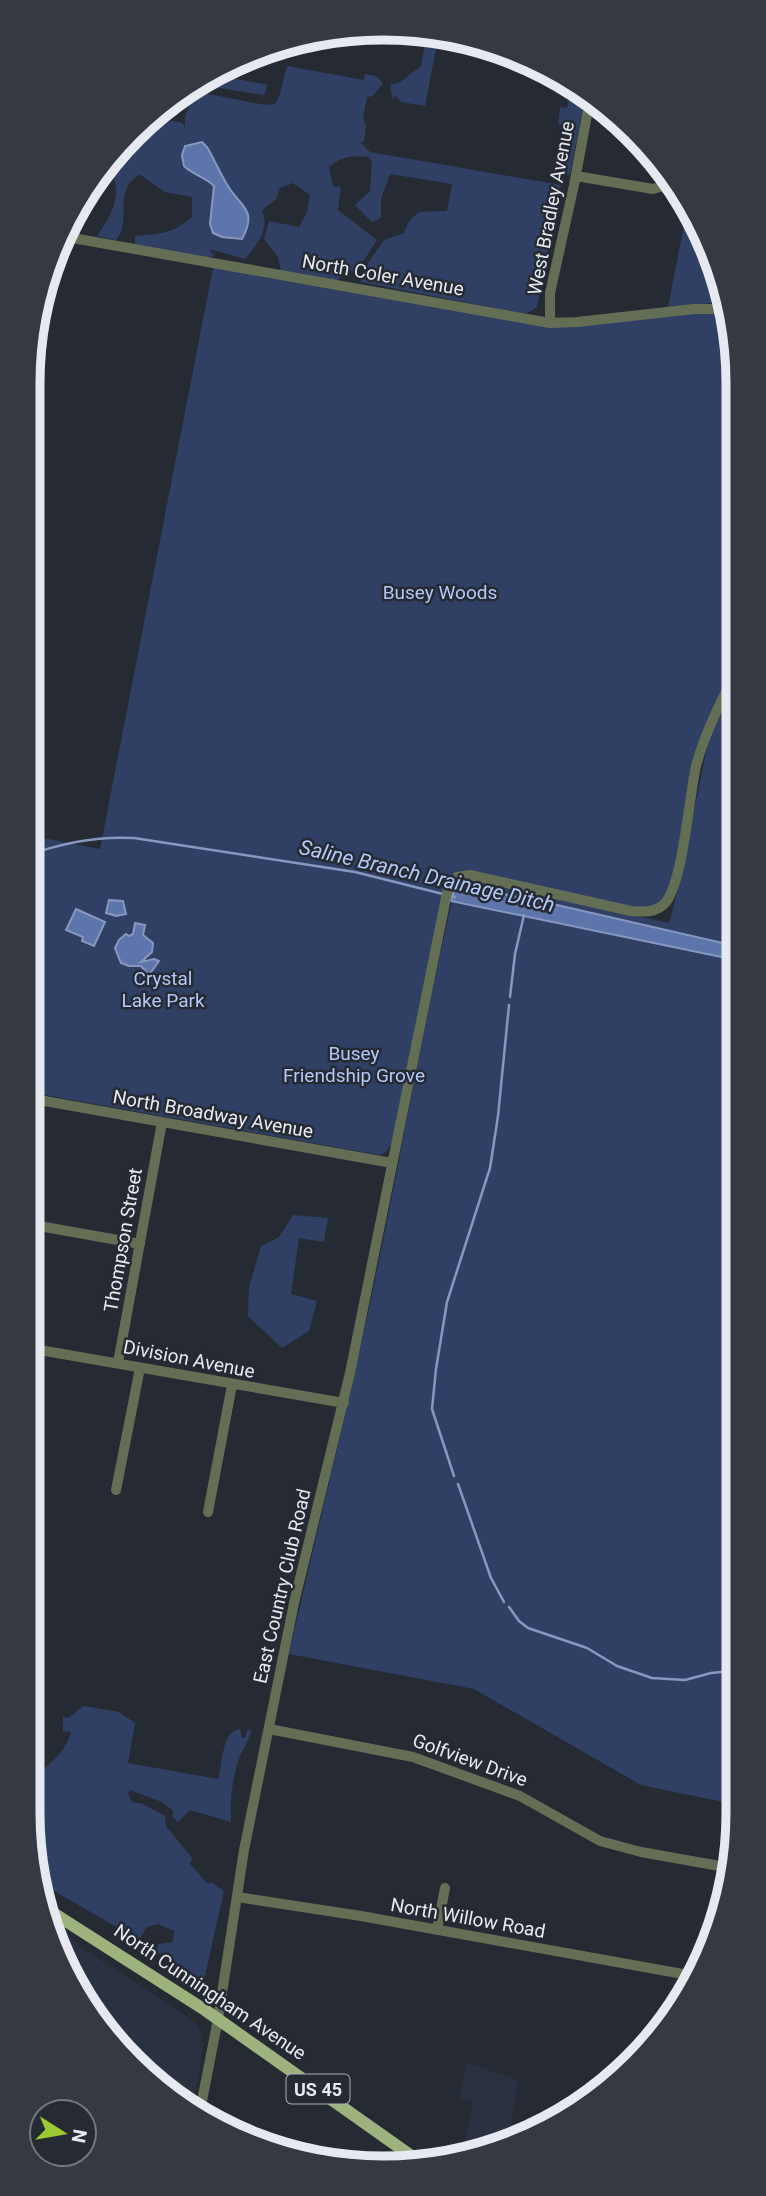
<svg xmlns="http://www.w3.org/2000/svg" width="766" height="2196" font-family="Roboto,sans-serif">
  <rect width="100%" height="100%" fill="#252a33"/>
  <path fill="#2a3141" d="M51,1922L67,1932L79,1946L192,2020L198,2027L202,2034L203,2049L193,2106L116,2047L55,1948Z
    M467,2063L518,2080L508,2141L474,2156L462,2157L473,2101L460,2098Z"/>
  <path fill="#304065" d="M429,37L438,38L425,106L401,102L395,95L393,101L390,85L400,82L421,66L425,43Z
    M287,66L364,80L365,74L376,76L383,83L373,96L367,97L363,118L366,125L364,142H360L370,152L561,185L537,307L526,314L361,282V273L384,240L404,233L409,221L419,212L447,211L452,184L390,174L381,199V218L372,222L355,205L370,191L372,163L369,157C351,155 342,156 329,167L333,186L341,187L338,210L377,240L357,271H347L336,282L281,271L278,257L264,239L269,221L299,227L307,212L310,195L293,183L280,188L276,199L262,210C270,230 257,244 245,259L209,249L214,256L205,258L135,245V236C159,234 173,234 192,217V197L165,192L139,174C136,177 130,182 128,186C118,204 130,221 116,240L97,236C110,217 123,196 112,174L123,148L157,118L182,123L185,127V116L195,94L203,93L265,105L275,104L279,97Z
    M212,74L268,85L264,95L196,84Z
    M571,84L585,96L570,175L558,173L565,125L558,124L560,107L567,108Z
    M684,225L702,228L725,302L668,307Z
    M214,263L550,323L727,309L735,336L736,672L706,732L671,893L646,912L479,877L453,880L424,983L392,1144L386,1152L380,1155L28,1092V835L100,849Z
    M736,682L738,1805L641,1785L474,1689L289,1654C319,1521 353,1390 380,1256C405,1133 427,1010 455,887L467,881L484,883L669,923L679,886L705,757L712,732Z
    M293,1215L328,1218L324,1242L299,1238L291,1294L317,1301L309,1331L282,1348L248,1316L249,1287L261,1246L279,1237Z
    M83,1706L119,1712L135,1723L128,1763L218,1779C223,1764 221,1731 240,1729L242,1738H245L247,1730H251C249,1742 242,1750 238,1761C232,1781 230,1801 231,1822L190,1810L178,1822L173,1817V1811L162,1802L130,1790L128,1793L132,1802L143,1804L165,1816L166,1826L193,1859L189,1863L208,1884L211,1882L224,1891L204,1980L192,1977L155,1951L159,1944L173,1942L174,1931L158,1924L147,1927L139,1940L42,1884L28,1813V1778C46,1770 67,1751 71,1732L63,1731V1717L69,1718Z"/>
  <path fill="#5e75ab" stroke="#8798c0" stroke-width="2" d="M202,142L207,147C214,159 220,173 228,186C241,208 258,209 242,239L222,237L213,233L210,224L214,186C206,177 193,175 184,166L182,155L185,146Z
    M457,885L544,902L736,946V960L451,901L455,887Z
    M109,900L123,901L126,914L116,916L106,913Z
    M76,909L105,922L94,946L82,941L83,937L66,930Z
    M135,923L145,925L143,935L153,943L152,952L141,962L154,959L159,961L149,975L141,966H129L121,963L115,948L119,940L126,934L129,936L133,934Z"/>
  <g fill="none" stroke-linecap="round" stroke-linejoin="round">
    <path stroke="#8798c0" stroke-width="2.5" d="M28,855C62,843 98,836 134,838L355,872L455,897
      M510,997L515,954L524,915
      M454,1476L432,1409L436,1369L447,1302L490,1168L498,1116L509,1005
      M458,1484L491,1578L504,1602
      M509,1607L519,1621L528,1628L587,1648L617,1666L652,1678L685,1680L711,1673L732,1671"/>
    <path stroke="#646e55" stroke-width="10" d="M576,176L653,189L673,183
      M67,237L550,323L577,322L694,309H727
      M550,323V293L574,185L590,99
      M28,1098L392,1163
      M28,1128L33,1099
      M28,1224L140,1244
      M28,1348L344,1403
      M118,1363L162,1122
      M116,1490L140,1368
      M208,1512L232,1385
      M269,1729L413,1757L520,1796L600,1841L641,1852L731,1868
      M237,1897L361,1916L694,1976
      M437,1930L445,1888
      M200,2111L218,2019L244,1850L294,1603L350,1373L448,888L457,877L470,875L631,911C644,912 657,913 666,902C683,880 689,798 696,766C705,733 720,703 736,672"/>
    <path stroke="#9eb27e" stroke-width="12" d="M47,1909L205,2010L417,2160"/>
  </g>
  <g text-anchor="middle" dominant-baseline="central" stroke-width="5" stroke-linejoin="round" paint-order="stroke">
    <rect fill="#252a33" stroke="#acb0b7" stroke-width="2" x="286.5" y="2074.5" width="63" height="29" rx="5"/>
    <g font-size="18" font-weight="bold" fill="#e6e9f0">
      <text x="318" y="2089">US 45</text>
    </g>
    <g font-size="19" fill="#e6e9f0" stroke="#252a33">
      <text transform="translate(551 208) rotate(-79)">West Bradley Avenue</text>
      <text transform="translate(383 275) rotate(10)">North Coler Avenue</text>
      <text transform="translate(213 1114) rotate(10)">North Broadway Avenue</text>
      <text transform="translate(123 1240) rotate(-80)">Thompson Street</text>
      <text transform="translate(189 1359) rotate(11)">Division Avenue</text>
      <text transform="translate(282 1586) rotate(-77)">East Country Club Road</text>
      <text transform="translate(470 1760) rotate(20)">Golfview Drive</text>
      <text transform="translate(468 1918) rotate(10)">North Willow Road</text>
      <text transform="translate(210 1992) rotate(34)">North Cunningham Avenue</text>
    </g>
    <g font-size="19" fill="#b3c8f7" stroke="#252a33">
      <text x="440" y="592">Busey Woods</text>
      <text x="163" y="978">Crystal<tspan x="163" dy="22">Lake Park</tspan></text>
      <text x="354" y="1053">Busey<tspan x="354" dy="22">Friendship Grove</tspan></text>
    </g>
    <g font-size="21" font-style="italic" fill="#b2c8f7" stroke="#252a33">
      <text transform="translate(427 876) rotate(13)">Saline Branch Drainage Ditch</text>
    </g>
  </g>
  <path d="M0 0H766V2196H0ZM383 40H383A343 343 0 0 1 726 383V1813A343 343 0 0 1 383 2156H383A343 343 0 0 1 40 1813V383A343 343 0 0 1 383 40Z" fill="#343942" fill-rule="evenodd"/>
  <path fill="none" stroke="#e6e9f0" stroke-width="9" d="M383 40H383A343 343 0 0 1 726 383V1813A343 343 0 0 1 383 2156H383A343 343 0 0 1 40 1813V383A343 343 0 0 1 383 40Z"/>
  <g transform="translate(63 2133) rotate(101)"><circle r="33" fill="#252a33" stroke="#72767f" stroke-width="2"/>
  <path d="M0-5L12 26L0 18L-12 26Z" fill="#9cca32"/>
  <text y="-10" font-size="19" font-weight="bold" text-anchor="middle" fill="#e6e9f0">N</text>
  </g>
</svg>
